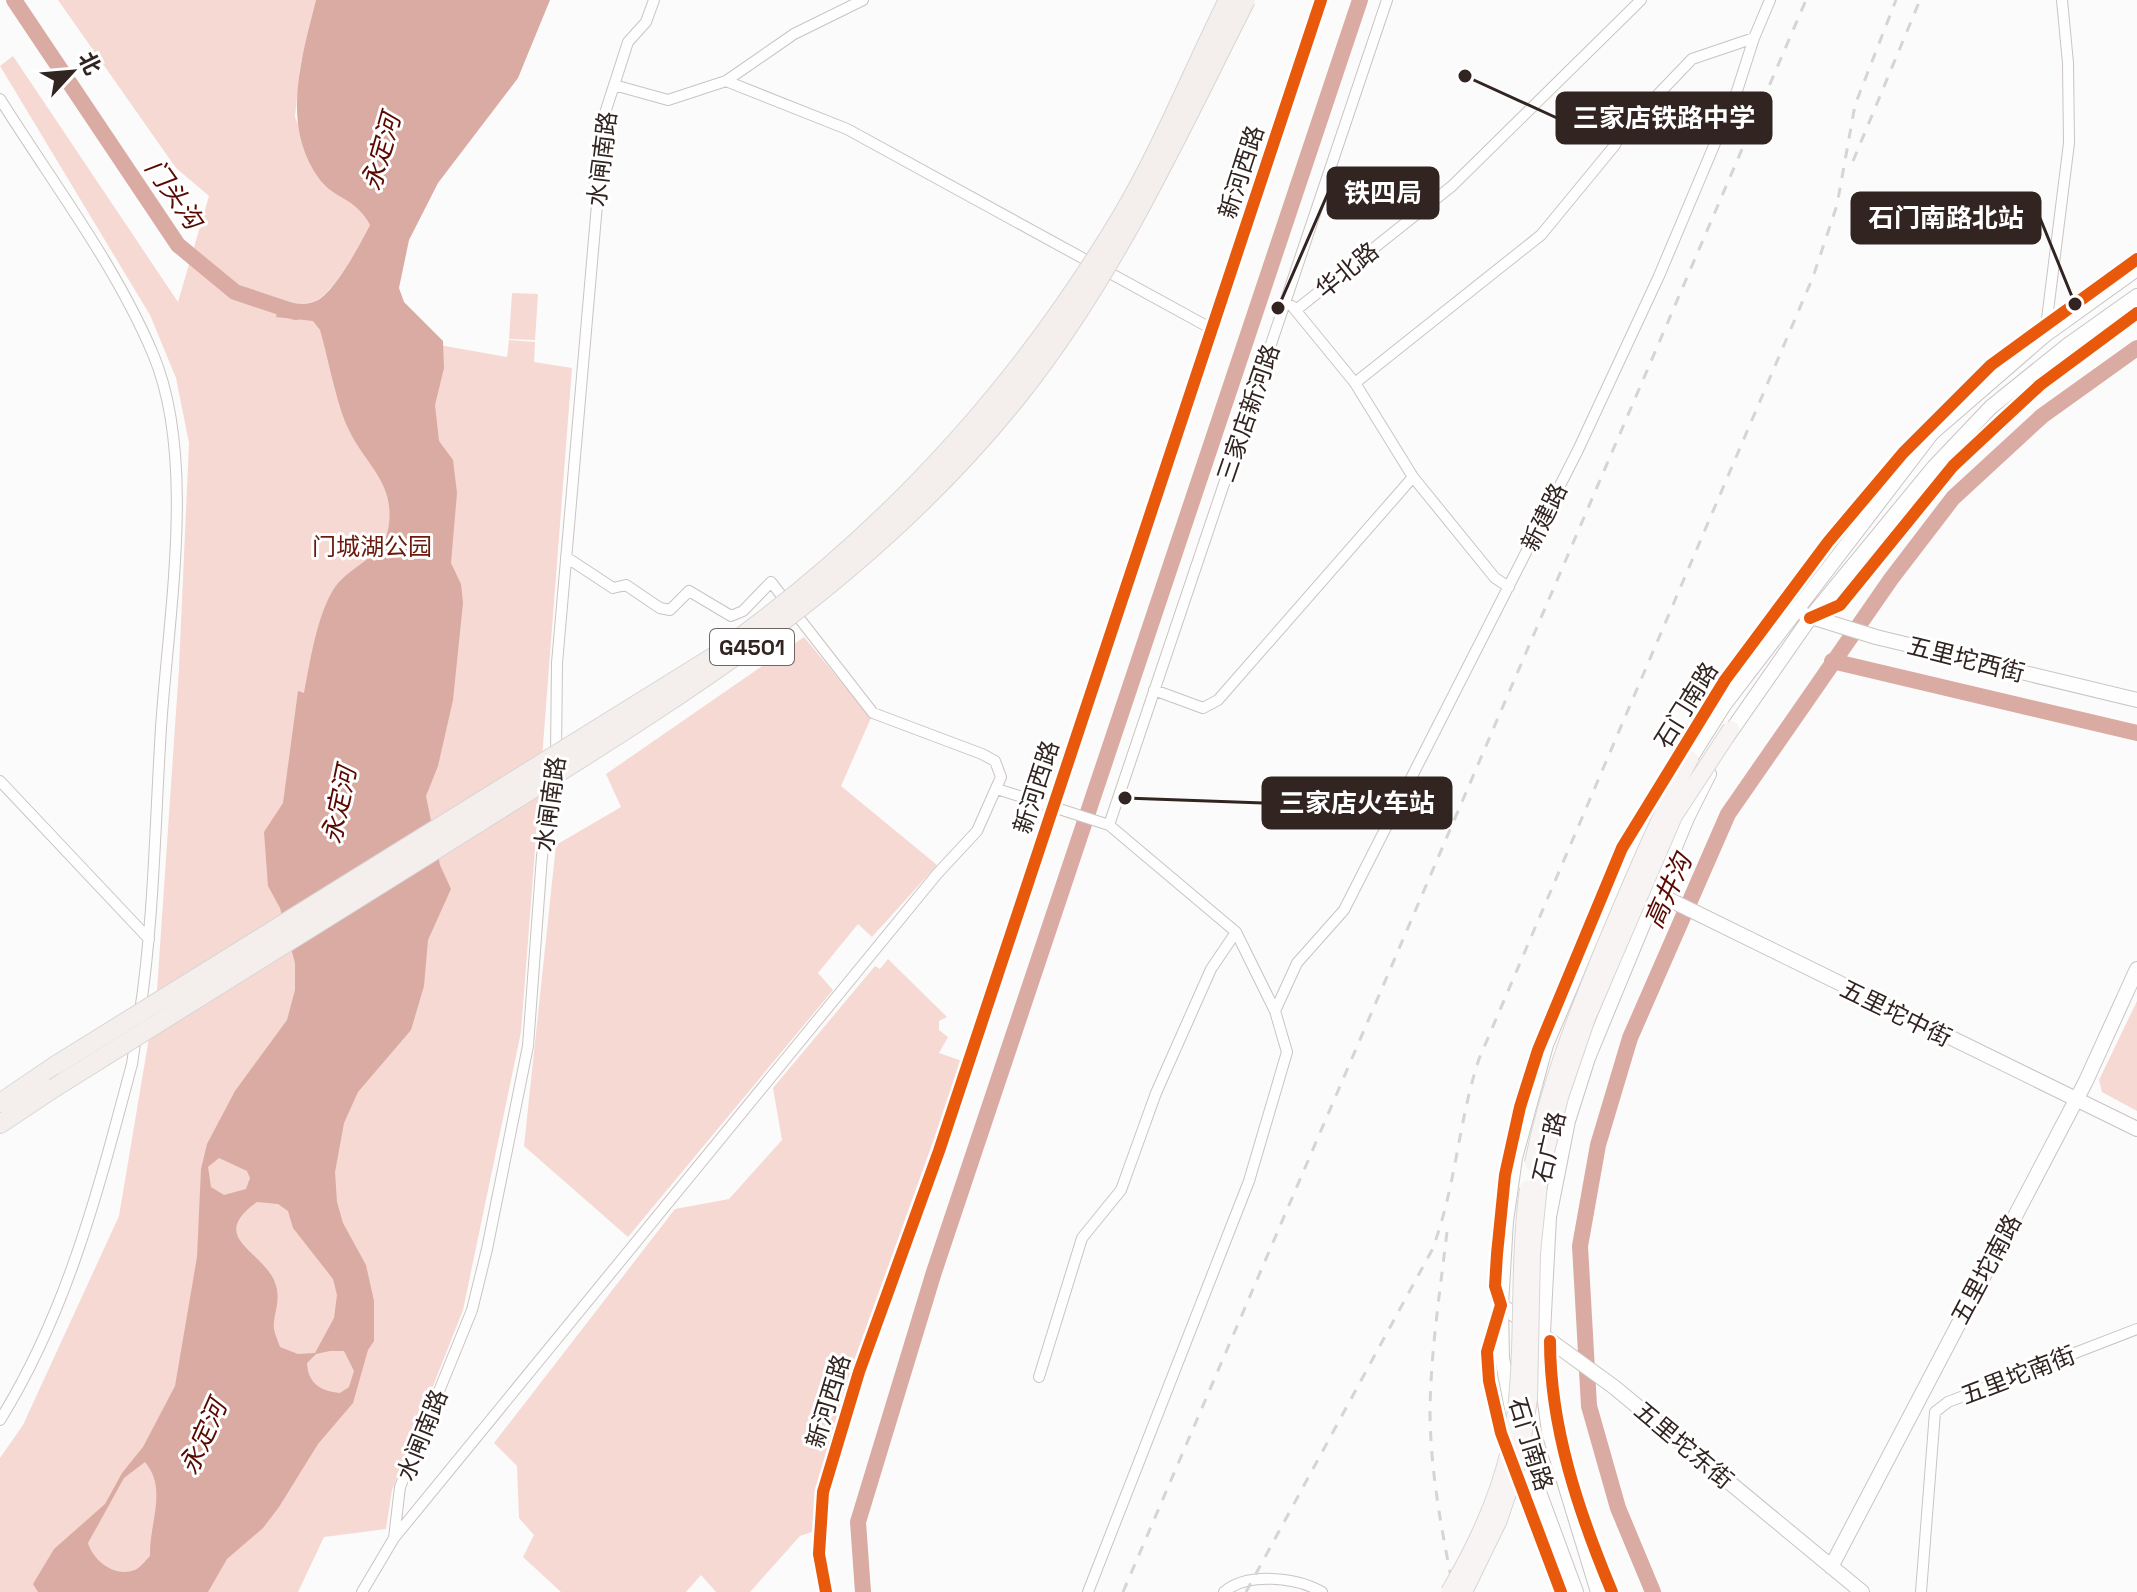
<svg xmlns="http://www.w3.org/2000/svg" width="2137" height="1592" font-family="'Space Grotesk','Noto Sans SC',sans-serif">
  <rect width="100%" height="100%" fill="#fbfbfb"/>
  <path fill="#f6d9d3" d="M58,0H316L300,67L295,117L323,184L361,209L370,225C360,244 335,291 317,300C306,306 295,304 285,301L331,326L507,357L509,340L535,342L534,362L572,368L521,1032L463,1310L392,1490L386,1529L324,1537L298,1592H0V1458L23,1425L119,1216L157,990L179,668L189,443L176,378L150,315L0,66L13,56L178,302L209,196L176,168Z
    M512,293L538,294L535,340L509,339Z
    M804,637L871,718L841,786L937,865L872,937L858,924L818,973L833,990L628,1237L524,1146L556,845L621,807L606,774Z
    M888,959L947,1017L939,1021V1030L948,1037L939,1053L962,1061L858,1351L819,1491L817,1530L800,1536L750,1592H716L701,1575L686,1592H561L523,1557L534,1535L519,1518L517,1466L494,1443L675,1209L729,1199L782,1140L773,1088L875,966L880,969Z
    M2137,1001V1111L2102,1092L2099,1080Z"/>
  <path fill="#daaba2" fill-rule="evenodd" d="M316,0H550L518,78L438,183L409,240L399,288L404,302L443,341L444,368L435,405L439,441L453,460L457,493L451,563L461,584L463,603L453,700L438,766L426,796L440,865L451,889L428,940L424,986L411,1030L358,1092L344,1123L335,1172L337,1202L343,1223L366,1265L374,1301V1341L368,1350L353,1403L318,1444L279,1507L263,1528L227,1559L208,1592H38L33,1584L54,1549L105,1504L122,1473L143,1447L175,1386L197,1257L201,1169L207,1144L235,1091L287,1020L295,990V963L280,908L268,886L264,832L283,803L298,691L304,693C310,662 317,614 335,587C350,566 383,557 388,530C397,483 365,465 349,430C337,407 328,357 320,330L313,321L276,317L280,300C292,303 305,307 318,300C336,290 360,244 370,225C355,197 336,200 320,180C280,126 301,60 316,0ZM219,1158L247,1171L250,1178L246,1189L224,1195L211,1187L208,1167ZM257,1202L278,1204L288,1211L293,1228L333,1279L337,1295L334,1318L315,1353L298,1354L280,1347C278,1341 275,1335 274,1329C272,1316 283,1300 274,1280C259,1249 208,1237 257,1202ZM330,1351H344L354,1371L349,1387L340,1393C321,1391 308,1384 307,1363L316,1354ZM145,1462C168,1489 149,1523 150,1556C146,1560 140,1568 135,1570C114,1578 93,1560 88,1543L124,1478Z"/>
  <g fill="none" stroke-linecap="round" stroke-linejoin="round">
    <path stroke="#daaba2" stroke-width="16" d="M14,0L178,245L235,292L295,312
      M1832,661L2137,733
      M863,1592L858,1522L934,1272L1360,0
      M1653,1592L1618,1508L1589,1406L1580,1246L1598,1145L1630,1038L1728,814L1891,579L1953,498L2042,416L2137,348"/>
    <defs>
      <path id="street" d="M726,81L794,34L863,0
        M614,85L668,100L726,81L847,129L1212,329
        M0,99C52,182 115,264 153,354C197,458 168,617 161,728C155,823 154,918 140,1012
        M1292,306L1355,383L1413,477L1495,578L1509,587
        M1296,310L1452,186L1641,0
        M2045,335L2069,143L2068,63L2062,0
        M1355,383L1541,235L1615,145L1621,133L1692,59L1754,38
        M1154,690L1203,708L1218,700L1413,477
        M556,753L557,663L605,113L628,42L646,22L654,0
        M0,781L149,939
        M997,789L1109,825
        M1109,825L1387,0
        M1275,1011L1297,963L1344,910L1578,450L1659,276L1737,91L1754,38L1770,0
        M1039,1377L1082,1238L1121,1190L1156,1093L1211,969L1236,932
        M0,1420C68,1311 99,1187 132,1064L136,1036
        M394,1538L937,874L977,831L1001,777L995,761L982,754L873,713L771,582L743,611L731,616L689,591L670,610L660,608L626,585L613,588L566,557
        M362,1592L394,1538L400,1487L472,1310L487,1249L528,1046L542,856L553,777
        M826,1592L819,1554L823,1492L859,1372L939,1151L1321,0
        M1088,1592L1249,1181L1287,1052L1275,1011L1236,932L1109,825
        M1224,1592C1247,1572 1296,1577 1322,1592
        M1921,1592L1935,1412L1948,1402L2137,1329"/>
      <path id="secondary" d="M1805,615L1876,637L2137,700
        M1727,737L1810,618L1934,467L1991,407L2068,345L2137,296
        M1656,893L2137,1129
        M1501,1305L1614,1387L1862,1592
        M1514,1419L1502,1358L1501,1305L1506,1221L1515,1158L1546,1045L1618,875L1652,809L1690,759L1724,705L1932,433L2045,335L2137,269
        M1522,1446L1576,1592
        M1831,1567L2086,1081L2137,969
        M1598,1592L1549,1432L1541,1371L1549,1217L1568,1121L1588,1058L1687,818L1709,774"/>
      <path id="highway" d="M0,1103L56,1065
        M0,1124L54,1088"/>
    </defs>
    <use href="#street" stroke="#cac4c2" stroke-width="12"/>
    <use href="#secondary" stroke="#cac4c2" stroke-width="16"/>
    <use href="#highway" stroke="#d8d6d5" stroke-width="20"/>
    <use href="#street" stroke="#fefefe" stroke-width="10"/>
    <use href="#secondary" stroke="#fefefe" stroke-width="14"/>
    <use href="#highway" stroke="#f4eeed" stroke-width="18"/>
    <path stroke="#d6d5d5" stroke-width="3" stroke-dasharray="10 10" stroke-linecap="butt" d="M1853,161L1920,0
      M1447,1232C1440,1291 1431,1350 1430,1409C1430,1471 1442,1532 1454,1592
      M1123,1592L1806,0
      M1246,1592L1432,1250C1456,1188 1458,1122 1479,1059L1813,277L1837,205L1855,105L1896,0"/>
    <defs>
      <path id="primary-bridge" d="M1533,1163C1548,1087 1575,1019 1604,948C1631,884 1657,821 1690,759
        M1449,1592C1476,1546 1499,1498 1510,1446C1527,1366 1516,1273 1528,1189
        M1464,1592L1499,1520L1520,1457L1529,1399L1532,1253L1540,1175L1560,1097L1587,1018L1674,816L1731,729"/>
      <path id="highway-bridge" d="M56,1065L713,657C880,539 1016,393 1121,217C1162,148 1192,72 1228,0
        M54,1088C197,998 340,909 483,820C683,695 870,582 1019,395C1115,274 1177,136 1246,0"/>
    </defs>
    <use href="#primary-bridge" stroke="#d8d6d5" stroke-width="18" stroke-linecap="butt"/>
    <use href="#highway-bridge" stroke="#d8d6d5" stroke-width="20" stroke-linecap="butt"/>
    <use href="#primary-bridge" stroke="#f8f4f3" stroke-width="16"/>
    <use href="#highway-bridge" stroke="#f4eeed" stroke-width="18"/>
    <defs>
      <path id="cycleway" d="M1810,618L1840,605L1953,466L2000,422L2040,385L2137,313
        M1550,1341C1550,1428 1579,1513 1612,1592
        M826,1592L819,1554L823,1492L859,1372L939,1151L1321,0
        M1561,1592L1501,1433L1489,1381L1487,1352L1501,1305L1495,1286L1497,1254L1505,1175L1520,1107L1538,1050L1622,848L1725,680L1828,542L1903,453L1991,365L2137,259"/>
    </defs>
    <use href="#cycleway" stroke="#fff" stroke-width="17"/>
    <use href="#cycleway" stroke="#e8590c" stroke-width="12"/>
  </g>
  <g text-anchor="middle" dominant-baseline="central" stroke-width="6" stroke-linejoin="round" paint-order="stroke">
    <rect fill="#fff" stroke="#6f6664" stroke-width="2" x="710" y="629" width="84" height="36" rx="6"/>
    <g font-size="22" font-weight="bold" fill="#312421">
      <text x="752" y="647">G4501</text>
    </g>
    <g font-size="24" fill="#312421" stroke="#fff">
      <text transform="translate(602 159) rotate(-83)">水闸南路</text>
      <text transform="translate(1241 172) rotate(-72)">新河西路</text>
      <text transform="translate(1347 270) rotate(-39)">华北路</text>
      <text transform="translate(1248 413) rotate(-71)">三家店新河路</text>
      <text transform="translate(1544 517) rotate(-64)">新建路</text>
      <text transform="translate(1966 659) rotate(14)">五里坨西街</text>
      <text transform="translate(1686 705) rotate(-58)">石门南路</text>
      <text transform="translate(1036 787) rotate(-72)">新河西路</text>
      <text transform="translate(550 804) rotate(-82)">水闸南路</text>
      <text transform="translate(1896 1013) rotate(26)">五里坨中街</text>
      <text transform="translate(1549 1147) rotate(-77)">石广路</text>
      <text transform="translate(1986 1269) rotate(-62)">五里坨南路</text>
      <text transform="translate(2018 1375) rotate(-21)">五里坨南街</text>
      <text transform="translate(828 1401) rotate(-73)">新河西路</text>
      <text transform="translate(422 1435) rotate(-68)">水闸南路</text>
      <text transform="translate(1531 1444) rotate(73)">石门南路</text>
      <text transform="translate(1684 1445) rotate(40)">五里坨东街</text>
    </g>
    <g font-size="24" fill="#6a1b0d" stroke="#fff">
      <text x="372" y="546">门城湖公园</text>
    </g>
    <g font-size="26" font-style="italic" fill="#5a0900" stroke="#fff">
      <text transform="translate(381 152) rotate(-74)">永定河</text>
      <text transform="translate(174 194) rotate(55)">门头沟</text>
      <text transform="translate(339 805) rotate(-78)">永定河</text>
      <text transform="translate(1668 891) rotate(-66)">高井沟</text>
      <text transform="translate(203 1437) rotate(-66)">永定河</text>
    </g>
  </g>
  <path fill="none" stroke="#312421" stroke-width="3" d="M1465 76L1557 118M1278 308L1328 193M2075 304L2040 218M1125 798L1263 803"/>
  <g fill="#312421" stroke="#fff" stroke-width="3">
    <circle cx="1465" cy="76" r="8"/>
    <circle cx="1278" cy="308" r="8"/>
    <circle cx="2075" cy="304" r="8"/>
    <circle cx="1125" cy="798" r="8"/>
  </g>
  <g fill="#312421" stroke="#312421" stroke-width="3">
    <rect x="1557" y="93" width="214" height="50" rx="8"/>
    <rect x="1328" y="168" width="110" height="50" rx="8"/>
    <rect x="1852" y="193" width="188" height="50" rx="8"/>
    <rect x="1263" y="778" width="188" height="50" rx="8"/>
  </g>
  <g font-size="26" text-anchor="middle" font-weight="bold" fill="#fff">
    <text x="1664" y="127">三家店铁路中学</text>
    <text x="1383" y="202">铁四局</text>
    <text x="1946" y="227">石门南路北站</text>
    <text x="1357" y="812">三家店火车站</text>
  </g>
  <g transform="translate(72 72) rotate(64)" stroke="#ffffff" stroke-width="6" paint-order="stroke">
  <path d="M0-6L14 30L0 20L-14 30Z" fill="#312421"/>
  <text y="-12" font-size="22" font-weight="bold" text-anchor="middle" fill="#312421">北</text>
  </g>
</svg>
